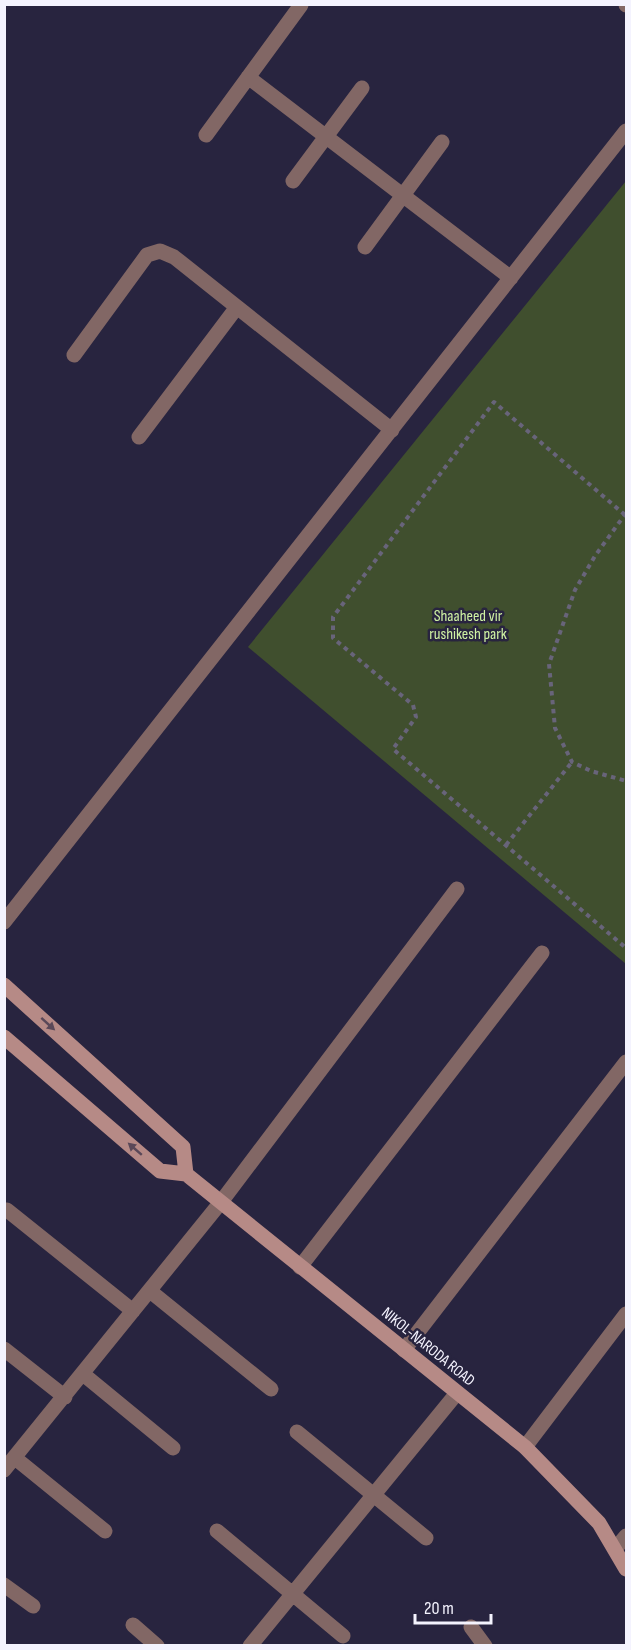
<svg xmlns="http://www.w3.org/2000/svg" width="631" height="1650" font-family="'Sofia Sans Condensed',sans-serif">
  <rect width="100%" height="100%" fill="#28243f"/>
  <path fill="#404f2e" d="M626,181V964L248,647Z"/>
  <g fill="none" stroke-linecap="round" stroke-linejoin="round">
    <path stroke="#68647a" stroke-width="4" stroke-dasharray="4.5 4.5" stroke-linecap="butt" d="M626,513L595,556L575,590L549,664L555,728L572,762L591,771L626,781
      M625,515L494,402L333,617V638L413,705L416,717L393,749L626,948
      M506,845L572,762"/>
    <path stroke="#826765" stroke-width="15" d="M626,4V5
      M248,77L511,278
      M206,135L301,5
      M293,181L362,88
      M365,247L442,142
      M74,355L147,255L160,251L174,257L392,430
      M139,437L237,307
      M4,922L626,131
      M7,1210L133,1311
      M300,1267L542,953
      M150,1291L271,1389
      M4,1349L65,1397
      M404,1350L626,1062
      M83,1374L173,1448
      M297,1432L426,1538
      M525,1447L626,1314
      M15,1458L105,1531
      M4,1470L221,1202L457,889
      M217,1531L343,1636
      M615,1549L626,1536
      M4,1585L33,1606
      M133,1625L157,1646
      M471,1627L485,1646
      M250,1646L457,1393"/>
    <path stroke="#b68a86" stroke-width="15" d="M4,985L183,1147L186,1174
      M4,1037L160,1171L186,1174L525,1447L599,1523L626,1569"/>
  </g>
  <defs><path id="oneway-solid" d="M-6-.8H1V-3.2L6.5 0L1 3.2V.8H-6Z" transform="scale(1.5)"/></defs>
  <g fill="#5a4858">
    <use href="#oneway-solid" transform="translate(48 1024) rotate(42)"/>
    <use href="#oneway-solid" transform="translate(135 1149) rotate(-139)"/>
  </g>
  <g text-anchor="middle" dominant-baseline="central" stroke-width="5" stroke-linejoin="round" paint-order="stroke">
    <g font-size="16" fill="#cff2a3" stroke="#28243f">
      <text x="468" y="616">Shaaheed vir<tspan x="468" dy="18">rushikesh park</tspan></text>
    </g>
    <g font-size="16" fill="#f4f3fe" stroke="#28243f">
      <text transform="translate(428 1347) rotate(39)">NIKOL-NARODA ROAD</text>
    </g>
  </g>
  <rect width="631" height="1650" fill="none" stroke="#f4f3fe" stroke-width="12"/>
  <path d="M415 1614v9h76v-9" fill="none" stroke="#f4f3fe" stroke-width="3"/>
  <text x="424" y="1614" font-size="18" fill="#f4f3fe" stroke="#28243f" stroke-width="4.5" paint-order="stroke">20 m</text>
</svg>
